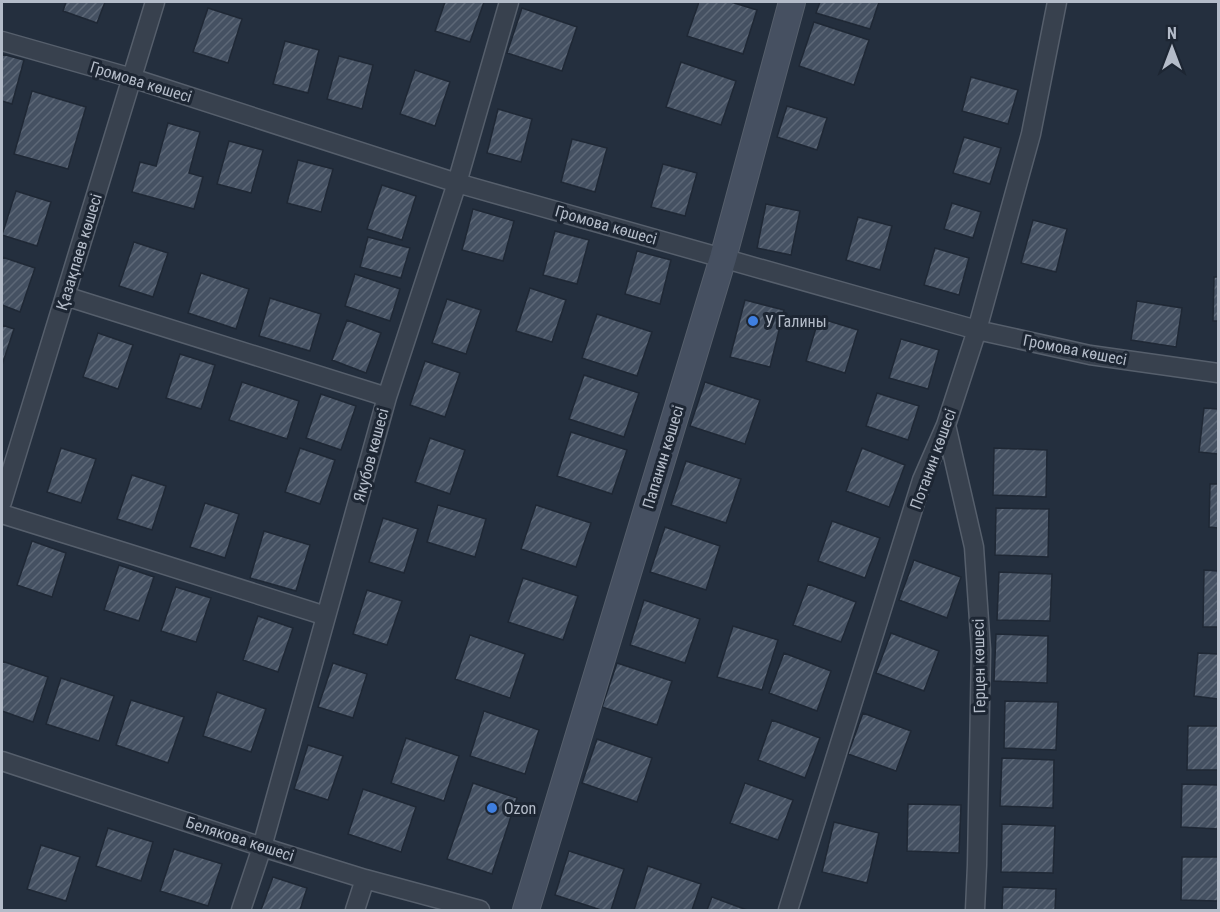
<svg xmlns="http://www.w3.org/2000/svg" width="1220" height="912" font-family="'Roboto Condensed',sans-serif">
  <defs>
    <pattern id="building-hatch" width="6" height="6" patternUnits="userSpaceOnUse" patternTransform="scale(1.5)"><rect width="6" height="6" fill="#455162"/><path d="M-1 1l2-2M0 6l6-6M5 7l2-2" fill="none" stroke="#5d6877"/></pattern>
  </defs>
  <rect width="100%" height="100%" fill="#242f3e"/>
  <path fill="url(#building-hatch)" stroke="#1f2835" stroke-width="1.5" d="M66,2H105L97,23L63,11Z
    M445,2H484L470,42L435,31Z
    M699,2H731L757,10L743,54L687,36Z
    M820,2H879L870,29L816,13Z
    M208,8L242,19L228,63L193,52Z
    M522,8L577,27L562,71L507,53Z
    M814,22L869,40L854,85L799,66Z
    M285,41L319,50L308,93L273,84Z
    M2,54L24,60L12,104L2,101Z
    M339,56L373,65L362,109L327,99Z
    M681,62L736,81L721,125L666,107Z
    M415,70L450,82L435,126L400,114Z
    M971,77L1018,90L1008,124L962,111Z
    M32,91L86,107L68,169L14,154Z
    M787,106L827,118L817,150L777,137Z
    M498,109L532,119L521,162L487,153Z
    M168,123L200,132L189,173L203,177L194,209L132,192L140,162L156,166Z
    M964,137L1001,148L990,184L953,173Z
    M572,139L607,148L595,192L561,182Z
    M229,141L263,150L251,193L217,184Z
    M298,160L333,169L321,212L287,203Z
    M663,164L697,173L685,216L651,207Z
    M382,185L416,196L402,240L367,229Z
    M16,191L51,202L37,246L2,235Z
    M952,203L981,212L973,238L944,229Z
    M766,204L800,211L791,255L757,248Z
    M473,209L514,221L503,261L462,250Z
    M858,217L892,226L880,270L846,260Z
    M1033,220L1067,229L1056,272L1021,263Z
    M555,231L589,240L577,284L543,275Z
    M368,237L410,248L401,278L360,267Z
    M134,242L168,253L153,297L119,286Z
    M935,248L969,258L959,295L924,285Z
    M637,251L671,260L660,304L625,294Z
    M2,257L35,268L20,312L2,305Z
    M201,273L249,289L236,329L188,313Z
    M355,274L400,289L390,321L345,306Z
    M1214,277H1218V321H1213Z
    M530,288L566,300L552,342L516,331Z
    M270,298L321,314L310,351L259,336Z
    M447,299L481,310L466,354L432,343Z
    M745,300L784,310L770,367L730,357Z
    M1137,301L1182,308L1176,347L1131,340Z
    M597,314L652,332L637,376L582,358Z
    M819,318L858,330L845,373L806,361Z
    M347,320L381,333L366,373L332,360Z
    M2,325L14,329L2,365Z
    M98,333L133,345L118,389L83,377Z
    M901,339L939,350L928,389L889,378Z
    M180,354L215,365L201,409L166,398Z
    M425,361L460,373L445,417L410,405Z
    M584,375L639,393L624,437L569,419Z
    M242,382L299,401L287,439L229,420Z
    M705,382L760,400L745,444L690,426Z
    M877,393L919,406L908,440L866,426Z
    M321,394L356,406L341,450L306,438Z
    M1204,408L1218,409V454L1199,452Z
    M571,432L627,450L612,494L557,476Z
    M430,438L465,450L450,494L415,482Z
    M61,448L96,459L81,503L47,492Z
    M300,448L335,460L320,504L285,492Z
    M862,448L905,465L889,507L846,491Z
    M994,448L1047,450L1046,497L993,495Z
    M686,461L741,479L726,523L671,505Z
    M132,475L166,486L152,530L117,519Z
    M1210,484H1218V528L1209,527Z
    M205,503L239,514L225,558L190,547Z
    M438,505L486,519L475,557L427,542Z
    M536,505L591,523L576,567L521,549Z
    M996,508L1049,509L1048,557L995,555Z
    M383,518L418,529L404,573L369,562Z
    M832,521L880,538L865,578L818,561Z
    M665,527L720,546L706,590L650,572Z
    M264,531L310,545L296,591L250,578Z
    M32,541L66,553L52,597L17,585Z
    M914,560L961,577L947,618L899,600Z
    M119,565L154,577L139,621L104,610Z
    M1204,570L1218,571V627H1203Z
    M999,572L1052,574L1050,621L997,620Z
    M523,578L578,596L563,640L508,622Z
    M808,584L856,602L841,642L793,625Z
    M176,587L211,598L196,642L161,631Z
    M367,590L402,601L387,645L353,634Z
    M644,600L700,619L685,663L630,645Z
    M258,616L293,628L278,672L243,660Z
    M733,626L778,640L762,690L717,677Z
    M891,633L939,651L924,691L876,673Z
    M996,634L1048,636L1047,683L994,681Z
    M470,635L525,654L510,698L455,679Z
    M784,653L831,671L817,711L769,693Z
    M1198,653L1218,654V699L1194,696Z
    M2,661L48,677L33,722L2,711Z
    M333,663L367,674L353,718L318,707Z
    M617,663L672,681L657,725L602,707Z
    M61,678L114,696L99,741L46,724Z
    M217,692L266,709L251,752L203,736Z
    M131,700L184,717L168,763L116,745Z
    M1005,701L1058,702L1056,750L1004,748Z
    M484,711L539,730L525,774L470,756Z
    M863,713L911,731L896,771L848,754Z
    M772,720L820,738L805,778L758,760Z
    M1188,726H1218V770H1187Z
    M406,738L459,756L444,801L391,783Z
    M597,739L652,758L637,802L582,783Z
    M308,745L343,756L328,800L294,789Z
    M1002,758L1054,760L1053,808L1000,806Z
    M473,783L517,798L492,874L447,859Z
    M745,783L793,800L778,840L730,823Z
    M1182,784L1218,785V829L1181,827Z
    M363,789L416,807L401,852L348,834Z
    M908,804L961,805L959,853L907,851Z
    M834,822L879,833L867,883L822,872Z
    M1002,824L1055,826L1053,873L1001,872Z
    M108,828L153,842L141,881L96,866Z
    M41,845L80,857L66,901L27,889Z
    M174,849L222,864L208,906L160,891Z
    M569,851L624,869L611,910H601L555,895Z
    M1182,857H1218V901L1181,900Z
    M648,866L701,884L692,910H634Z
    M273,877L307,888L300,910H261Z
    M1003,887L1056,889L1055,910H1002Z
    M712,897L747,910H707Z"/>
  <g fill="none" stroke-linecap="round" stroke-linejoin="round">
    <defs>
      <path id="street" d="M2,41L132,78L457,183L977,330L1090,355L1218,373
        M65,296L387,397
        M946,425L974,547L981,650L977,865L975,910
        M2,502L155,2
        M2,514L127,553L326,616
        M2,761L262,847L365,879L480,910
        M241,910L262,847L387,397L457,183L509,2
        M355,910L365,879
        M788,910L922,480L946,425L977,330L1031,134L1057,2"/>
      <path id="secondary" d="M526,910L723,258L792,2"/>
    </defs>
    <use href="#street" stroke="#565f6c" stroke-width="21"/>
    <use href="#secondary" stroke="#565f6c" stroke-width="28"/>
    <use href="#street" stroke="#38414e" stroke-width="18"/>
    <use href="#secondary" stroke="#465061" stroke-width="26"/>
  </g>
  <g fill="#3f7fe0" stroke="#1d2633" stroke-width="2">
    <circle cx="753" cy="321" r="6"/>
    <circle cx="492" cy="808" r="6"/>
  </g>
  <g text-anchor="middle" dominant-baseline="central" stroke-width="6" stroke-linejoin="round" paint-order="stroke">
    <g font-size="16" fill="#b4bcc9" stroke="#1d2633">
      <text transform="translate(141 82) rotate(17)">Громова көшесі</text>
      <text transform="translate(606 225) rotate(16)">Громова көшесі</text>
      <text transform="translate(79 252) rotate(-73)">Қазақпаев көшесі</text>
      <text transform="translate(1075 350) rotate(11)">Громова көшесі</text>
      <text transform="translate(371 455) rotate(-75)">Якубов көшесі</text>
      <text transform="translate(663 457) rotate(-73)">Папанин көшесі</text>
      <text transform="translate(933 459) rotate(-70)">Потанин көшесі</text>
      <text transform="translate(979 666) rotate(-91)">Герцен көшесі</text>
      <text transform="translate(240 839) rotate(18)">Белякова көшесі</text>
    </g>
    <g font-size="16" fill="#b4bcc9" stroke="#1d2633" text-anchor="start">
      <text x="765" y="321">У Галины</text>
      <text x="504" y="808">Ozon</text>
    </g>
  </g>
  <rect width="1220" height="912" fill="none" stroke="#b4bcc9" stroke-width="6"/>
  <g transform="translate(1172 48)" stroke="#1d2633" stroke-width="4.5" paint-order="stroke">
  <path d="M0-4.5L10 22L0 15L-10 22Z" fill="#b4bcc9"/>
  <text y="-9" font-size="16" font-weight="bold" text-anchor="middle" fill="#b4bcc9">N</text>
  </g>
</svg>
